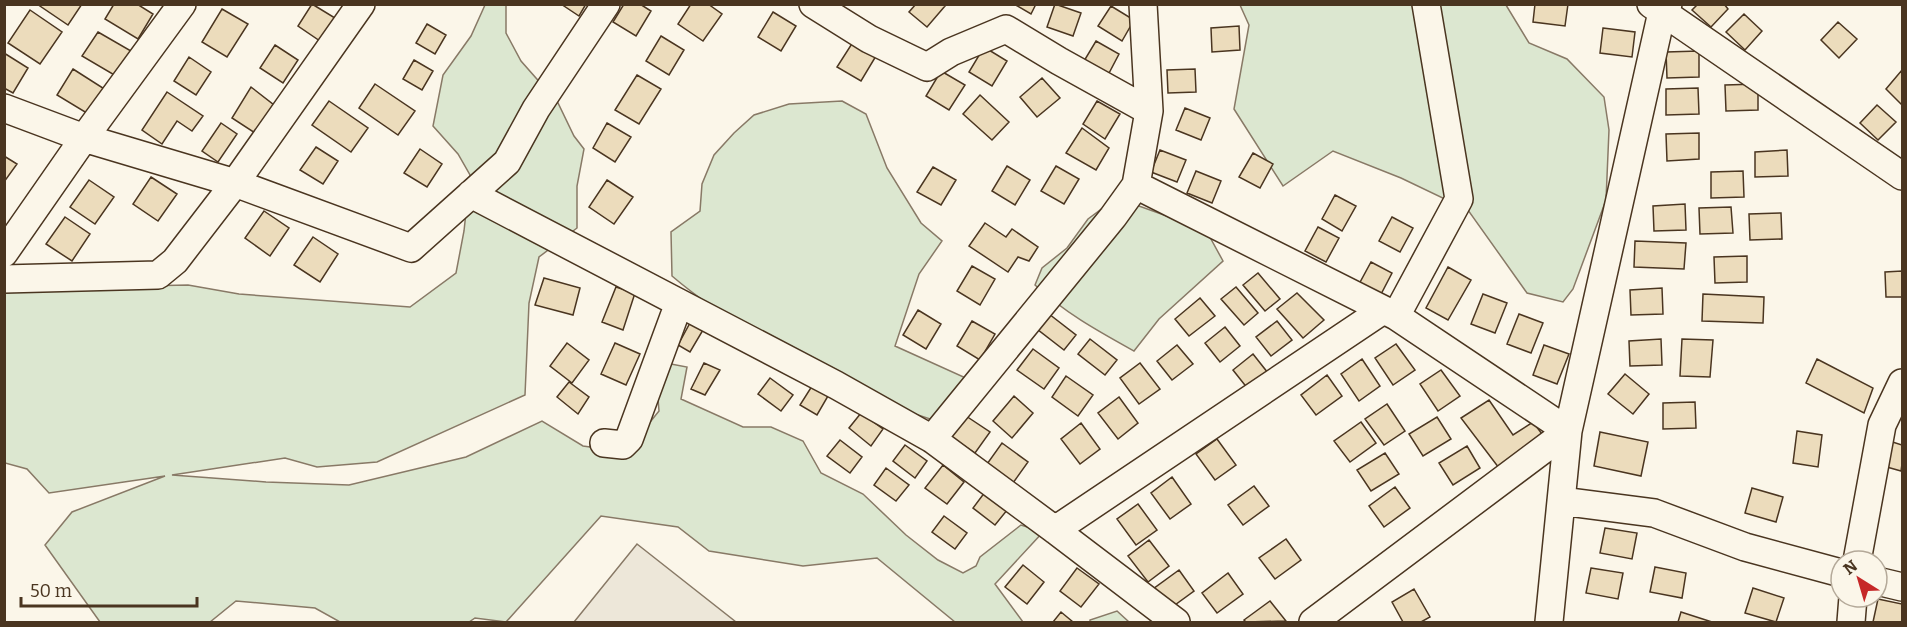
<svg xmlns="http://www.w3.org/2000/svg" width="1907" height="627" font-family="Bitter,serif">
  <rect width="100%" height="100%" fill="#fbf6e9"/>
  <path fill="#dce7d0" stroke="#887966" stroke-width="1.5" d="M485,5H506V33L521,61L558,103L574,136L584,149L577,186V228L539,257L529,303L525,395L377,462L317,467L285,458L172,475L266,482L349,485L466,457L542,421L583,446L626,452L659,411L655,361L687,367L681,399L743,427H771L803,441L821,473L863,494L906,535L938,560L963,573L976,566L980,557L1021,525L1043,532L995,584L1023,622H955L877,558L803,566L709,551L678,527L601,516L506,622L475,618L469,622H340L315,608L236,601L210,622H100L45,545L72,512L165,476L49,493L27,469L5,463L4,293L48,288L188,285L239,294L410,307L456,273L464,231L470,175L458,154L433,126L443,75L471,36Z
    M1240,5H1506L1529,43L1567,59L1604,97L1609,130L1606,200L1573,289L1563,302L1527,293L1468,210L1401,178L1333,151L1283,186L1234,109L1249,25Z
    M842,101L866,114L887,168L921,223L942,241L919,274L895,346L968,379L933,420L906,411C826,370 741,335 672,276L671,232L700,211L702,184L714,155L734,133L754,115L789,104Z
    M1125,201L1206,230L1223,261L1159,319L1134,351C1098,331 1065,313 1035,285L1042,268L1067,248L1088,219L1107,205Z
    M1117,611L1129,622H1090V620Z"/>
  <path fill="#ede7d9" stroke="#887966" stroke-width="1.5" d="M637,544L736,622H574Z"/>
  <path fill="#ecdcbc" stroke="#4a3520" stroke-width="1.5" d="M37,4H82L68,25Z
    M114,4H137L153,14L138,39L105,19Z
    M312,4L335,18L320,41L298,26Z
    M561,4H586L579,16Z
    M624,4H640L651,11L636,36L613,22Z
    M691,4H708L722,14L703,41L678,24Z
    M916,4H943L945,6L927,27L909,12Z
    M1014,4H1036L1031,14Z
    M1055,4L1081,13L1073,36L1047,27Z
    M1535,4H1568L1565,26L1533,22Z
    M1698,4H1724L1728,9L1711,27L1692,10Z
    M1111,6L1134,20L1122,41L1098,26Z
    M222,9L248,24L227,57L202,42Z
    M30,10L62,32L40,64L8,43Z
    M773,12L796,26L781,51L758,37Z
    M1744,14L1762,31L1745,50L1726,32Z
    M1838,22L1857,39L1839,58L1821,40Z
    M427,24L446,35L435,54L416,43Z
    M1239,26L1240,50L1212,52L1211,28Z
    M1603,28L1635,32L1632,57L1600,53Z
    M98,32L131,51L116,76L82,56Z
    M661,36L684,50L669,75L646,61Z
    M1096,41L1119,54L1108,75L1084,61Z
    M853,42L876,56L861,81L837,67Z
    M275,45L298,60L283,83L260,68Z
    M984,47L1007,61L992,86L969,72Z
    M1699,51V77L1667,78L1666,52Z
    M4,53L28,68L13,93L4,88Z
    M189,57L211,72L196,95L174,81Z
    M414,60L433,71L422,90L403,79Z
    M73,69L106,90L90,115L57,95Z
    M1195,69L1196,92L1168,93L1167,70Z
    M1902,70V105L1886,89Z
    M941,71L965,85L949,110L926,96Z
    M637,75L661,89L639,124L615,110Z
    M1042,78L1060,98L1037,117L1020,97Z
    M375,84L415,111L398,135L359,108Z
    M1758,84V110L1726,111L1725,85Z
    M251,87L274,105L255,133L232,118Z
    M1698,88L1699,114L1666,115V89Z
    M167,92L203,116L192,131L177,121L162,144L142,130Z
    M980,95L1009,122L992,140L963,114Z
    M329,101L368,128L351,152L312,125Z
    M1097,101L1120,114L1105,139L1083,124Z
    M1877,105L1896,122L1878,140L1860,123Z
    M1185,108L1210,118L1201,140L1176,130Z
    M221,123L237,134L218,162L202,151Z
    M607,123L631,137L615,162L593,148Z
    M1082,128L1109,148L1096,170L1066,153Z
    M1699,133V159L1667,161L1666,134Z
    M316,147L338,161L323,184L300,170Z
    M420,149L442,164L427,187L404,173Z
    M1160,150L1186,160L1177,182L1151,172Z
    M1787,150L1788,176L1755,177V152Z
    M1253,153L1273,164L1260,188L1239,177Z
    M4,156L17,164L4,182Z
    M1007,166L1030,180L1015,205L992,191Z
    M1056,166L1079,179L1064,204L1041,191Z
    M933,167L956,180L941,205L917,192Z
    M1196,171L1221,181L1212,203L1187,193Z
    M1743,171L1744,197L1711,198V172Z
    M151,177L177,194L158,221L133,204Z
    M89,180L114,197L95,224L70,207Z
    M607,180L633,197L614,224L589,207Z
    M1335,195L1356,206L1342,231L1322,219Z
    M1685,204L1686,230L1654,231L1653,206Z
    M1731,207L1733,233L1700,234L1699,208Z
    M264,211L289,228L270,256L245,238Z
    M1781,213L1782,239L1750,240L1749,214Z
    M65,217L90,234L72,261L46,244Z
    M1392,217L1413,228L1400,252L1379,241Z
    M985,223L1006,237L1012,229L1038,247L1029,261L1018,257L1008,272L969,246Z
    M1318,227L1339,238L1326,262L1305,251Z
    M313,237L338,254L320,282L294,265Z
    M1635,241L1686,243L1684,269L1634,267Z
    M1747,256V282L1715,283L1714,257Z
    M1371,262L1392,273L1379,298L1358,286Z
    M972,266L995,279L980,305L957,291Z
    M1448,267L1471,280L1448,320L1426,308Z
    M1902,271V297H1886L1885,272Z
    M1258,273L1280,299L1265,311L1243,285Z
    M544,278L580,288L573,315L535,305Z
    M616,287L635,293L623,330L602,322Z
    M1236,287L1258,313L1244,325L1221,299Z
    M1662,288L1663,314L1631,315L1630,290Z
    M1297,293L1324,320L1303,338L1277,309Z
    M1483,294L1507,303L1495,333L1471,324Z
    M1703,294L1764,297L1763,323L1702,321Z
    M1200,298L1215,316L1189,336L1175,319Z
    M918,310L941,324L926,349L903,335Z
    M1049,314L1076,335L1064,350L1037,329Z
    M1519,314L1543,323L1531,353L1507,344Z
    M972,321L995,334L980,360L957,346Z
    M1277,321L1292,340L1271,356L1256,337Z
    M690,323L703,330L690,352L678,345Z
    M1225,327L1240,346L1220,362L1205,343Z
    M1090,339L1117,360L1105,375L1078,354Z
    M1661,339L1662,365L1630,366L1629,341Z
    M1682,339L1713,340L1710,377L1680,376Z
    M567,343L589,360L572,383L550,366Z
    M615,343L640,354L626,385L601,374Z
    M1396,344L1415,370L1393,385L1375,358Z
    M1177,345L1193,364L1172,380L1157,361Z
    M1544,345L1569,354L1557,384L1533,375Z
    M1033,349L1059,368L1044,389L1017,370Z
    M1253,354L1268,373L1248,389L1233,370Z
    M1362,359L1380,386L1359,401L1341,374Z
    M1817,359L1873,388L1864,413L1806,383Z
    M704,363L720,370L705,395L691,389Z
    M1140,363L1160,389L1139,404L1120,378Z
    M1441,370L1460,396L1438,411L1420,384Z
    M1625,374L1649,394L1633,414L1608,394Z
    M1327,375L1342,396L1316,415L1301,395Z
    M1066,376L1093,395L1078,416L1052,397Z
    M770,378L793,395L781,411L758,394Z
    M569,382L589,397L578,414L557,397Z
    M812,386L828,396L817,415L800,405Z
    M1014,396L1033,413L1012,438L993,421Z
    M1119,397L1138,423L1118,439L1098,413Z
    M1489,400L1513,435L1533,422L1545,438L1499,468L1461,418Z
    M1695,402L1696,428L1663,429V403Z
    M1387,404L1405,431L1384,445L1365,419Z
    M861,413L883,429L871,446L849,428Z
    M963,414L990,432L975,453L948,435Z
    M1437,417L1451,439L1423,456L1409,434Z
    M1361,422L1376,443L1350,462L1334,441Z
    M1081,423L1100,449L1080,464L1061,439Z
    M1797,431L1822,435L1818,467L1793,463Z
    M1600,432L1648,442L1641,476L1594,466Z
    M1877,437L1902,445V464L1901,471L1869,462Z
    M1217,439L1236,465L1215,480L1196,454Z
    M840,440L862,457L850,473L827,456Z
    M1002,443L1028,462L1013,483L987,464Z
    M905,445L927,461L915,478L893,461Z
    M1467,446L1480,468L1453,485L1439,463Z
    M1385,453L1399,474L1371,491L1357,470Z
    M943,465L964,482L947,504L925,488Z
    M886,468L909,485L896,501L874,485Z
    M1172,477L1191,504L1170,519L1151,493Z
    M1254,486L1269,506L1243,525L1228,505Z
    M1395,487L1410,508L1384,527L1369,506Z
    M1752,488L1783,497L1776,522L1745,513Z
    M985,492L1008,509L995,525L973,508Z
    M1138,504L1157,530L1136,545L1117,519Z
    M944,516L967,533L955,549L932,532Z
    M1605,528L1637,533L1632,559L1600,553Z
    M1286,539L1301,560L1275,579L1259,558Z
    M1149,540L1169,566L1148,582L1128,556Z
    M1023,565L1044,582L1027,604L1005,587Z
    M1655,567L1686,573L1682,598L1650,592Z
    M1077,568L1099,584L1081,607L1060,591Z
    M1591,568L1623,573L1618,599L1586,593Z
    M1179,570L1194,591L1168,610L1153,589Z
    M1228,573L1243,594L1217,613L1202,593Z
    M1753,588L1784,598L1776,622L1745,613Z
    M1414,589L1430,617L1421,622H1403L1392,602Z
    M1878,599L1902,604V622H1873Z
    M1270,601L1286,621L1246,622L1244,620Z
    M1061,612L1073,622H1053Z
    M1681,612L1712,622H1678Z"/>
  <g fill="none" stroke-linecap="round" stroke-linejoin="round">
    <defs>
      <path id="minor" d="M813,4L869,39L927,67L951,52L1006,29L1059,61L1149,111
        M1651,4L1902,176
        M4,108L84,138L235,183L411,248L507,162L536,109L606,4
        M1136,185L1396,316L1568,431
        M471,194L836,385L932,439L1055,530L1176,622
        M4,253L84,138L182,4
        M4,279L158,275L175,261L235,183L361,4
        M1396,316L1459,199L1426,4
        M932,439L1113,217L1136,185L1149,111L1143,4
        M604,443L623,445L629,439L679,303
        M1561,501L1654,513L1745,547L1841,573
        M1055,530L1383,310
        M1857,561L1882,425L1902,383
        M1877,581L1902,587
        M1313,622L1568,431
        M1549,622L1568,431L1662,12L1668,4
        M1851,622L1853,597"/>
    </defs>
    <use href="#minor" stroke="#4a3520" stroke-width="30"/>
    <use href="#minor" stroke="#fbf6e9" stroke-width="27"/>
  </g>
  <rect width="1907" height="627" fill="none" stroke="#4a3520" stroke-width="12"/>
  <g transform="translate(1859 579) rotate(323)"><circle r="28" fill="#fbf6e9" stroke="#b4a999" stroke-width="1.5"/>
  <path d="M0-4.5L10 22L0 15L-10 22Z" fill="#c62828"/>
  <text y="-9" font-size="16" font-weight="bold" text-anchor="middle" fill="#4a3520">N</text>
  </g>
  <path d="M21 597v9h176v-9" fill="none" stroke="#4a3520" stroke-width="3"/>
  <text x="30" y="597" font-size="18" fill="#4a3520" stroke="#fbf6e9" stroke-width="4.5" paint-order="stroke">50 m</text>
</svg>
